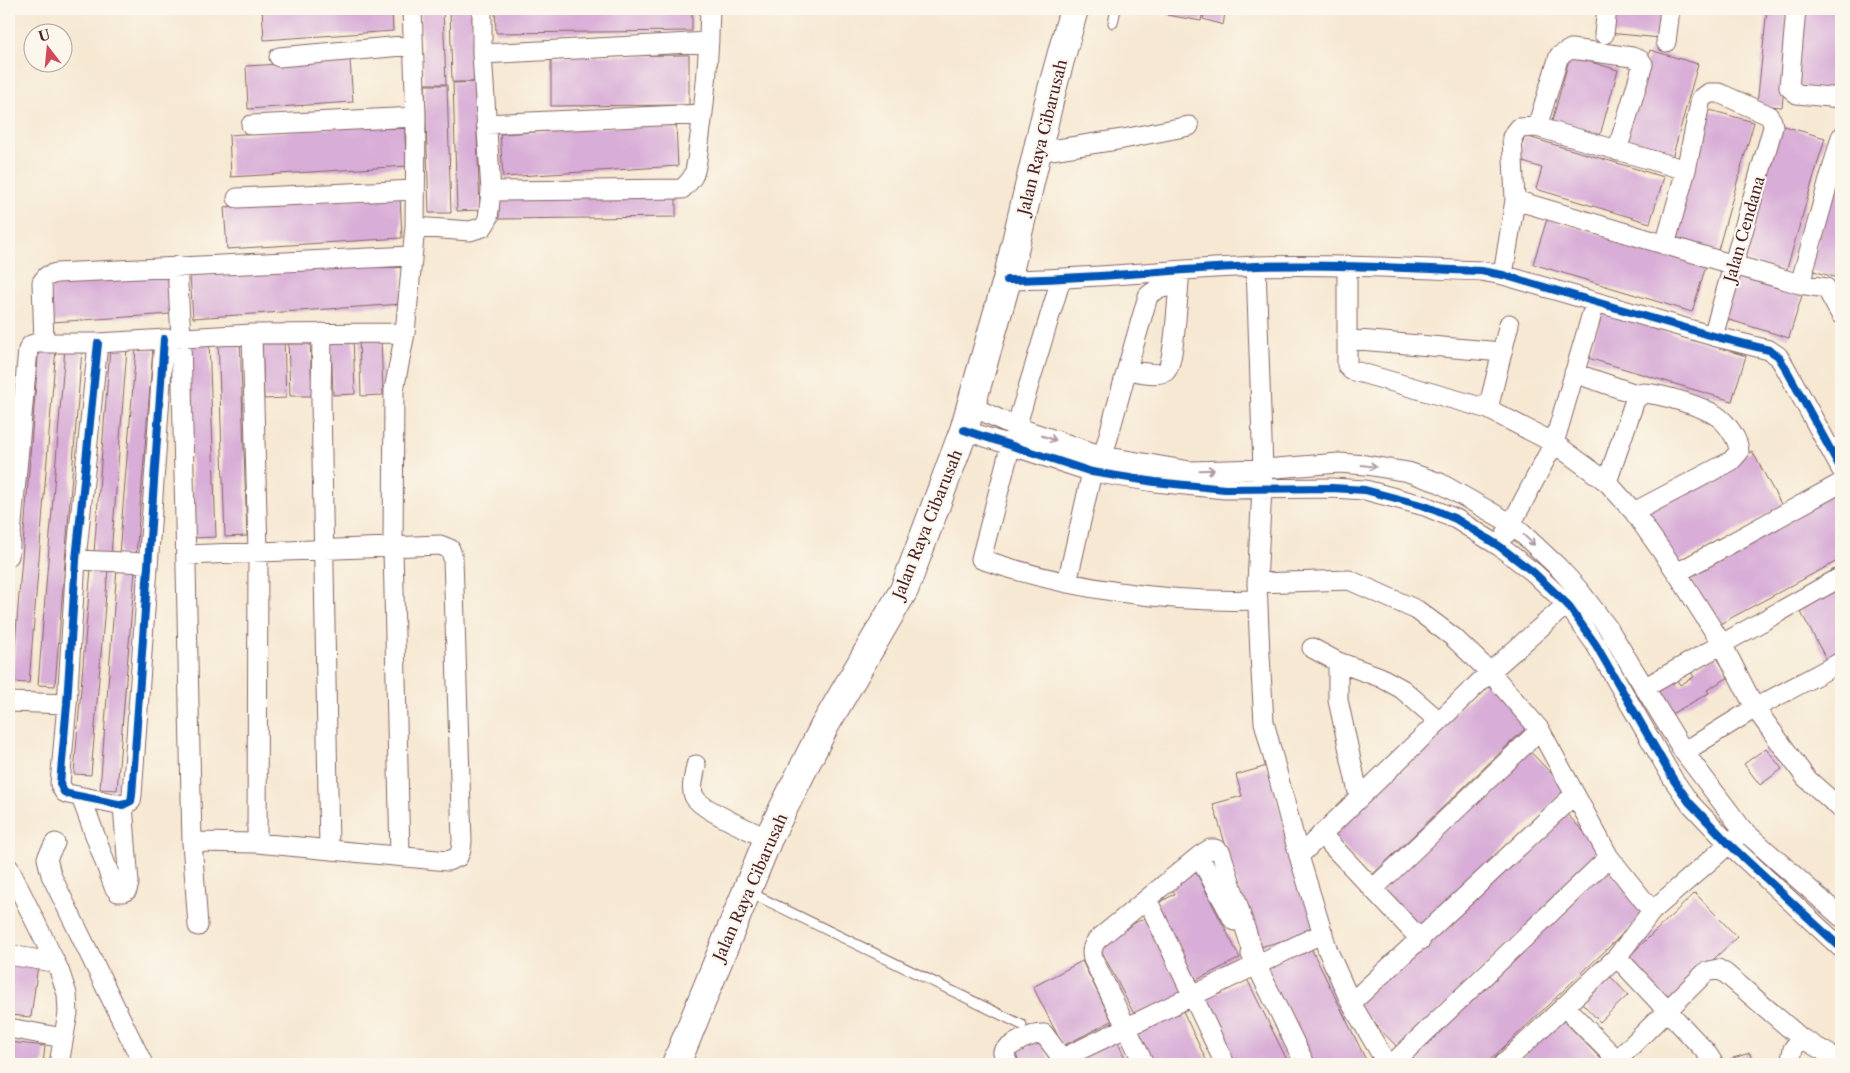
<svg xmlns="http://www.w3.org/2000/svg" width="1850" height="1073" font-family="'Libre Caslon Text',serif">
  <rect width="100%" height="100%" fill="#fbf7ec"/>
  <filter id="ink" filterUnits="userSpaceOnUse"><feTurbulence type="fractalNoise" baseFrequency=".02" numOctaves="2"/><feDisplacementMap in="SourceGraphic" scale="10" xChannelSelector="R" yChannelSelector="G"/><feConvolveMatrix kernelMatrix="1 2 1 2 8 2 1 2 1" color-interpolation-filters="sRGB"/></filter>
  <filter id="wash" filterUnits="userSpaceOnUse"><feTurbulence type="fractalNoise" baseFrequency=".0096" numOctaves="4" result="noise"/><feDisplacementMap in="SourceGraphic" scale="20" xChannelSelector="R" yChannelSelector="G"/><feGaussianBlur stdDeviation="1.12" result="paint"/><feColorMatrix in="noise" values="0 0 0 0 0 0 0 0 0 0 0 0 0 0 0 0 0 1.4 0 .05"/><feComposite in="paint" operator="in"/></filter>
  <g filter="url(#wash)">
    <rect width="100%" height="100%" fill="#f6e8d2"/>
    <g id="blocks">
      <path fill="#d8add7" d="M262,9H392L393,31L264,40Z
        M421,9H443L446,84H424Z
        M450,9H472L474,82H452Z
        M495,9H692V31L496,33Z
        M1169,9H1203L1201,21L1167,15Z
        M1205,9L1225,13L1223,25L1203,19Z
        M1611,9H1664L1661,38L1608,33Z
        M1767,9H1793L1782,107L1757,105Z
        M1801,9H1841V91L1793,86Z
        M1650,50L1698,64L1671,162L1623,148Z
        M689,55V105L551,106V56Z
        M1570,56L1618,70L1599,139L1551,125Z
        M350,60L353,102L248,109L246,66Z
        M475,82L480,210L457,211L453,83Z
        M425,85H447L451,213H429Z
        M1706,109L1754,122L1716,257L1668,243Z
        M404,123L407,166L231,177L229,135Z
        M676,123L678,166L503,177L500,134Z
        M1777,124L1825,138L1786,272L1739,259Z
        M1525,136L1664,177L1650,223L1536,189L1542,168L1517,160Z
        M1841,162V279L1810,270Z
        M676,193V217L499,219V195Z
        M400,196L402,238L227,249L224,207Z
        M1547,219L1706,266L1692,312L1533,264Z
        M401,262L403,304L193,318L190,276Z
        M169,272L171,314L53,322L50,280Z
        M1738,273L1803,292L1789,338L1723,318Z
        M1602,312L1746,356L1732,401L1588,358Z
        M353,336L355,394L333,395L331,337Z
        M240,337L247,536L225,537L218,338Z
        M381,337L383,395L361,396L359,338Z
        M209,338L216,537L194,538L187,339Z
        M262,338H284L286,398L264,399Z
        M288,338H310L312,396H290Z
        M39,345L56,347L29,683L12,682Z
        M65,348L82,350L55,686L38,685Z
        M110,348L127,349L111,555L94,553Z
        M136,349L153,350L136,556L119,554Z
        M1752,451L1782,506L1674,564L1644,509Z
        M1837,490L1841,498V559L1716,626L1686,570Z
        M91,568L108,569L91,775L74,774Z
        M117,568L135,570L117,790L100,789Z
        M1841,579V651L1826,659L1796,603Z
        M1716,656L1729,677L1707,690L1709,693L1666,717L1653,693L1677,680L1680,685L1694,677L1691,672Z
        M1490,679L1532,722L1372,875L1329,832Z
        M1524,745L1566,789L1420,929L1378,885Z
        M1766,748L1782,769L1760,785L1744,764Z
        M1267,766L1316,931L1257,948L1213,804L1242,796L1236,775Z
        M1562,809L1604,853L1399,1049L1357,1005Z
        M1605,866L1648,910L1486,1064H1403Z
        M1195,870L1240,958L1191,983L1152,906L1175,894L1169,884Z
        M1695,893L1737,937L1666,1005L1624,961Z
        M1147,917L1185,994L1136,1018L1097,942Z
        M1310,946L1368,1064H1308L1262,969Z
        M1082,961L1112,1021L1063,1046L1033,987Z
        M9,962L38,965L31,1017L9,1015Z
        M1609,975L1628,995L1600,1022L1581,1002Z
        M1247,979L1289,1064H1229L1198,1002Z
        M1181,1007L1208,1064H1148L1132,1031Z
        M1562,1019L1605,1063L1604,1064H1515Z
        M1115,1037L1128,1064H1068Z
        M1040,1040L1052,1064H1021L1015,1053Z
        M9,1042L45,1046L43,1064H9Z
        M1750,1053L1753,1064H1724L1723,1061Z"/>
    </g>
  </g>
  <g filter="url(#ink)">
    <use href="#blocks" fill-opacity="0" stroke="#866565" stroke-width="1"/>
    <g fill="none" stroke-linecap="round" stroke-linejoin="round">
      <defs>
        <path id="service" d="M1113,23L1116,9
          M749,892L1022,1025"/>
        <path id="minor" d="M1796,9L1789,87L1797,94L1841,98
          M1604,34L1607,9
          M1666,42L1670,9
          M482,54L709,42
          M279,57L413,45
          M486,124L703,114
          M251,125L416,117
          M1537,127L1559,56L1571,49L1632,57L1640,60L1643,64L1617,151
          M1038,152L1123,139L1189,126
          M491,191L682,189C687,184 692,180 694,174C698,162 698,148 700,136C706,94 709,51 710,9
          M237,198L415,190
          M1515,200L1734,265L1800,284L1826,288L1841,315
          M415,227L470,231L483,227L488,219L491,191L482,54V9
          M1665,245L1686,170L1701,99L1709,93H1719L1768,115L1772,121L1773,127L1713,336
          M1347,265V365L1351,370L1488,409L1554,443L1607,482L1634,512L1677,573L1722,644L1755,708L1806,778L1841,809
          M177,266L181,338L192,842L198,926
          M1256,266L1263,469L1257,583L1260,655L1264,722L1299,856L1328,951L1351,1003L1387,1064
          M1503,275L1515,200L1512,137L1519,128L1537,127L1686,170
          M1061,279L1011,444L981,559C1068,589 1167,603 1258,600
          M1007,280C1090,279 1173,269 1257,266C1332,264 1406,268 1481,271L1503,275L1713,336L1769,350L1778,356L1785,367L1841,469
          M1800,284L1841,137
          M322,333L321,400L329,849
          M252,334L258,551L257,843
          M1347,339L1502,352
          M44,343L42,282L47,276L56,273L411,256
          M98,343L76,560L67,704L60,784L64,792L68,794L123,805L131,801L132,795L164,339
          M1127,369L1148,296C1157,287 1166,287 1178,286
          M1574,373L1639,395
          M971,406L1016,427L1103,456L1190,471L1263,469L1339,463L1366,465L1408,472L1440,483L1512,524L1558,567L1579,590L1608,628L1684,752L1743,830L1841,917
          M1488,409L1509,324
          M964,430L1092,472L1155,482L1225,489L1332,488L1365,490L1425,506L1456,519L1499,546L1533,572L1567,604L1596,645L1673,779L1689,802L1729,844L1841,948
          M1103,456L1127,369C1138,372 1154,376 1165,372C1175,368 1178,285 1180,271
          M1607,482L1635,400L1643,393C1661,394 1702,406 1717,416C1727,423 1739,440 1739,452L1731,461L1634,512
          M1506,534L1554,443L1595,303
          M186,555L440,545L450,549L453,558L462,841L461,850L458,857L448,861L257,843L192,842
          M9,556L28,350L31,345L37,343H98L252,334L405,333
          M76,560L148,563
          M1677,573L1841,483
          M1067,583L1092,472
          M1257,583L1349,580L1417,610L1453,637L1490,672L1540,730L1609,857L1652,911
          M1312,648L1338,662L1380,677L1402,689L1439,721
          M1338,662V700L1359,797
          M1644,688L1841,577
          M9,702L67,704
          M1684,752L1755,708L1841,662
          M696,765C695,774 690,788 694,796C699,809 754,832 768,839
          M81,797L114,887L118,892H123L127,890L129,883L123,805
          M1321,834L1421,940
          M55,843L47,858L51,875L143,1064
          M400,855L393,548L394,390L405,333L415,227L416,117L412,9
          M1199,856L1234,921
          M1299,856L1490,672L1567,604
          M9,868L59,970L67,994L68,1013L59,1064
          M1373,889L1540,730
          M1147,899L1225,1064
          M1251,954L1305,1064
          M9,955L53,962
          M1617,957L1706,1052L1714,1064
          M1351,1003L1575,794
          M1564,1006L1621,1064
          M9,1028L63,1038
          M1063,1058L1323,933
          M1008,1064L1003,1052C1013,1043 1031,1033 1044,1034L1066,1064
          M1144,1064L1093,959C1091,951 1092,947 1097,940L1199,856L1210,849H1215L1221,853L1257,965
          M1392,1064L1609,857
          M1503,1064L1617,957L1652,911L1738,836
          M1613,1064L1706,972L1718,969L1725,973L1801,1038L1841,1061
          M1790,1064L1793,1049L1801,1038"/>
        <path id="primary" d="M676,1064L768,839L824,727L904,590L964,430L1007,280L1051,93L1074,9"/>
      </defs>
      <use href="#service" stroke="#866565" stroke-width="11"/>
      <use href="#minor" stroke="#866565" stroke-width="21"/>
      <use href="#primary" stroke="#866565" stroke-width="30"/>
      <use href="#service" stroke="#fff" stroke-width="9"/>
      <use href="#minor" stroke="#fff" stroke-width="19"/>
      <use href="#primary" stroke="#fff" stroke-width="28"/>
      <defs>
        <path id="cycleway" d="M1007,280C1090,279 1173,269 1257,266C1332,264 1406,268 1481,271L1503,275L1713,336L1769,350L1778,356L1785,367L1841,469
          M98,343L76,560L67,704L60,784L64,792L68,794L123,805L131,801L132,795L164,339
          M964,430L1092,472L1155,482L1225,489L1332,488L1365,490L1425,506L1456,519L1499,546L1533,572L1567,604L1596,645L1673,779L1689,802L1729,844L1841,948"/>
      </defs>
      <use href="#cycleway" stroke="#fbf7ec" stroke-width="11"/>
      <use href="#cycleway" stroke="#0057b8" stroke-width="8"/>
    </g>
    <defs><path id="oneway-shaft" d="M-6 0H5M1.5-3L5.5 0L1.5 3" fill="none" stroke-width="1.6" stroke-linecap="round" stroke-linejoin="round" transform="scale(1.25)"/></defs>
    <g stroke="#ae9aa0">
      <use href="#oneway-shaft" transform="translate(1049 438) rotate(18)"/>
      <use href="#oneway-shaft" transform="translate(1369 466) rotate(8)"/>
      <use href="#oneway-shaft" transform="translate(1207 470) rotate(-2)"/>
      <use href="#oneway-shaft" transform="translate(1529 540) rotate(43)"/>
    </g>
  </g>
  <g text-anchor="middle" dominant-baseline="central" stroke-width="4.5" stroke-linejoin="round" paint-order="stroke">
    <g font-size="16" fill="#4a1f2b" stroke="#fbf7ec">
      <text transform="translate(1042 137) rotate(-76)">Jalan Raya Cibarusah</text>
      <text transform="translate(1744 229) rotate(-74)">Jalan Cendana</text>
      <text transform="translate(927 524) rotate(-68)">Jalan Raya Cibarusah</text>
      <text transform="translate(750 887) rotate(-66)">Jalan Raya Cibarusah</text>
    </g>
  </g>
  <rect width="1850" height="1073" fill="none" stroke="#fbf7ec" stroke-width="30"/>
  <g transform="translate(48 48) rotate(344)"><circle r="24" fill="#fbf7ec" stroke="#b4a19f"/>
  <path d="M0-4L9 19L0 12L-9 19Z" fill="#d1495b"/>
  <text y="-8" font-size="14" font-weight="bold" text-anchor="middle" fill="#4a1f2b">U</text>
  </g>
</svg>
